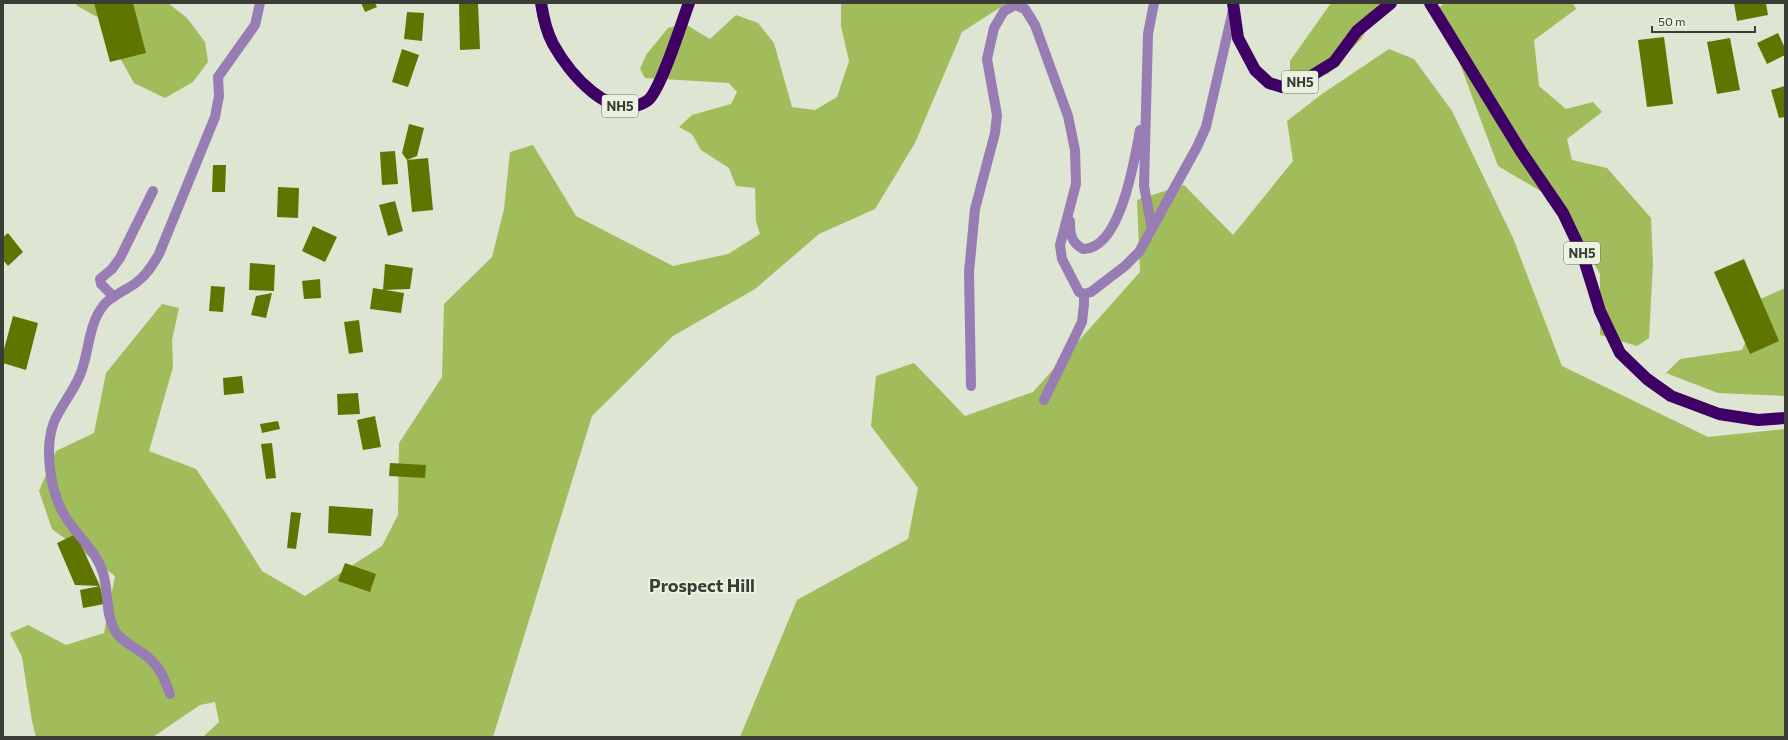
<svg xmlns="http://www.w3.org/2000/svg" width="1788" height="740" font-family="Commissioner,sans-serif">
  <rect width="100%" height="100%" fill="#dee5d2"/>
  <path fill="#a1bc5a" d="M77,3H168L187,18L205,42L208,62L193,82L165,98L134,83L120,58L118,22L95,16L76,5Z
    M841,3H1007L962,32L915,143L875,209L819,234L755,289L673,336L592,416L493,737H203L219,722L215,702L200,705L153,737H36L32,721L22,657L10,633L28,625L66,645L104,633L115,576L52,529L39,491L56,451L94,433L106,373L162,304L179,308L172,340L173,367L149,451L196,469L227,515L262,571L305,596L382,546L398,515L399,443L442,377L444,304L492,257L504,209L510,152L533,145L576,216L673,266L728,254L760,234L756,221L755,188L736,186L729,168L701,150L692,134L679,127L692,115L731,104L737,92L729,83L645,78L640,69L646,55L668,28L685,24L710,39L736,15L758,23L774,43L792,107L815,110L837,97L849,61L841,26Z
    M1331,3H1380L1362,38L1328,74L1290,77V61Z
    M1444,3H1573L1576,9L1534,40L1539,86L1566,109L1593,102L1602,112L1567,139L1572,160L1607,168L1651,218L1653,263L1649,338L1637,346L1600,335V274L1559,202L1498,166L1439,8Z
    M1389,49L1414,59L1452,111L1513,238L1562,366L1708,437L1785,429V737H740L797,600L908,539L918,488L871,426L876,376L914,363L965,416L1033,392L1140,272L1137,200L1184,185L1233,235L1293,161L1287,121L1322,94Z
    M1785,288V396L1718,393L1666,373L1680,359L1742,350L1753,324L1756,301Z"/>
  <path fill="#5e7600" d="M94,3H133L146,53L110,62Z
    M361,3H375L377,7L365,12Z
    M459,3H478L480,49L460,50Z
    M1734,3H1766L1768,15L1737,21Z
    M407,12L424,13L422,41L404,39Z
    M1778,33L1785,48V55L1767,64L1757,43Z
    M1664,37L1673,104L1647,107L1638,40Z
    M1730,38L1740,90L1717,94L1707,42Z
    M402,49L419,55L408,87L392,82Z
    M1785,86V117L1779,118L1771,90Z
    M409,124L424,128L417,156L407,160L402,153Z
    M395,151L398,184L382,185L380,152Z
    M428,158L433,210L412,212L407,160Z
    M213,165H226L225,192H212Z
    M278,187L299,188L298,218L277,217Z
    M395,201L403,231L388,236L379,205Z
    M313,226L337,237L325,262L302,251Z
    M8,233L23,252L8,266L3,260V237Z
    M1744,259L1779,341L1750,354L1714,272Z
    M250,263L275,265L274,291L249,290Z
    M385,264L413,268L410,289L383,290Z
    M320,279L321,298L304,299L302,281Z
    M211,286L225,287L223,312L209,311Z
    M373,288L404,293L401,313L370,309Z
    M272,293L266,318L251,315L256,296Z
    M13,316L38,323L26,370L3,363V353Z
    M359,320L363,352L349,354L344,322Z
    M242,376L244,393L224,395L223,378Z
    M358,393L360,414L338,415L337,394Z
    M375,416L381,447L363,450L357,420Z
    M278,421L280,429L262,433L260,424Z
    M272,443L276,478L266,479L261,444Z
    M390,463L426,465L425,478L389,476Z
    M329,506L373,509L371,536L328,533Z
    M291,512L301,513L296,549L287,548Z
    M76,534L100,586L75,585L57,543Z
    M345,563L376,574L370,592L338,581Z
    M100,586L104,604L83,608L80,590Z"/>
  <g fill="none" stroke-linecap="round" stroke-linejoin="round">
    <path stroke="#977db3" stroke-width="10" d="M1070,221C1070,235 1071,242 1083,249C1121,250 1135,157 1140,130
      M1152,229L1144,186L1148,34L1154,3
      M114,297L101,284L100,279L112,269L120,258L153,191
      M971,386L969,272L975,209L995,133L997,115L987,59L994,28L1004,11L1015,5L1025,9L1035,25L1068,116L1075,150L1076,184L1060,245L1062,259L1079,292L1084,294L1091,292L1125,266L1139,252L1197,147L1206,127L1233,10
      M1044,400L1082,322L1084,304V294
      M170,694C165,681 161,669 151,660C140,649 121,643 114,629C105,612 109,591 103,573C96,550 77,536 65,516C50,492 44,448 54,422C61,406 73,392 80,375C89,354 88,325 103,306C111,295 126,291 137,282C147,275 153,264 159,254L215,117L219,96L218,77L255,25L260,3"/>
    <path stroke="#3f0065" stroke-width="12" d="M541,3C543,16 547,33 553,44C569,73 611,124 647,101C660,93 682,21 689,3
      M1233,3L1238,38L1255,70L1269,83L1282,87L1303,81L1334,62L1357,31L1391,3
      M1430,3L1522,153L1563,213L1582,253L1600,311L1620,353L1647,379L1671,396L1719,414L1758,420L1785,418"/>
  </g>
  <g text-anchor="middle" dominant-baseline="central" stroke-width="4" stroke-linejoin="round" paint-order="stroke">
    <g fill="#ebf2df" stroke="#6f7368" stroke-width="1">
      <rect x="1282" y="71" width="36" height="22" rx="3"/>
      <rect x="602" y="95" width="36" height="22" rx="3"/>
      <rect x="1564" y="242" width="36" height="22" rx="3"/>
    </g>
    <g font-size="13" font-weight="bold" fill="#3a3d35">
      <text x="1300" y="82">NH5</text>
      <text x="620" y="106">NH5</text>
      <text x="1582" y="253">NH5</text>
    </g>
    <g font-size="18" font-weight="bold" fill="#3a3d35" stroke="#ebf2df">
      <text x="702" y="585">Prospect Hill</text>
    </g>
  </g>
  <rect width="1788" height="740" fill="none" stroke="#3a3d35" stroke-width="8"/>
  <path d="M1652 26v6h103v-6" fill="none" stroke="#3a3d35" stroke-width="2"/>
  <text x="1658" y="26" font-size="12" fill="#3a3d35" stroke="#ebf2df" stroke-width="3" paint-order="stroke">50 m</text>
</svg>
